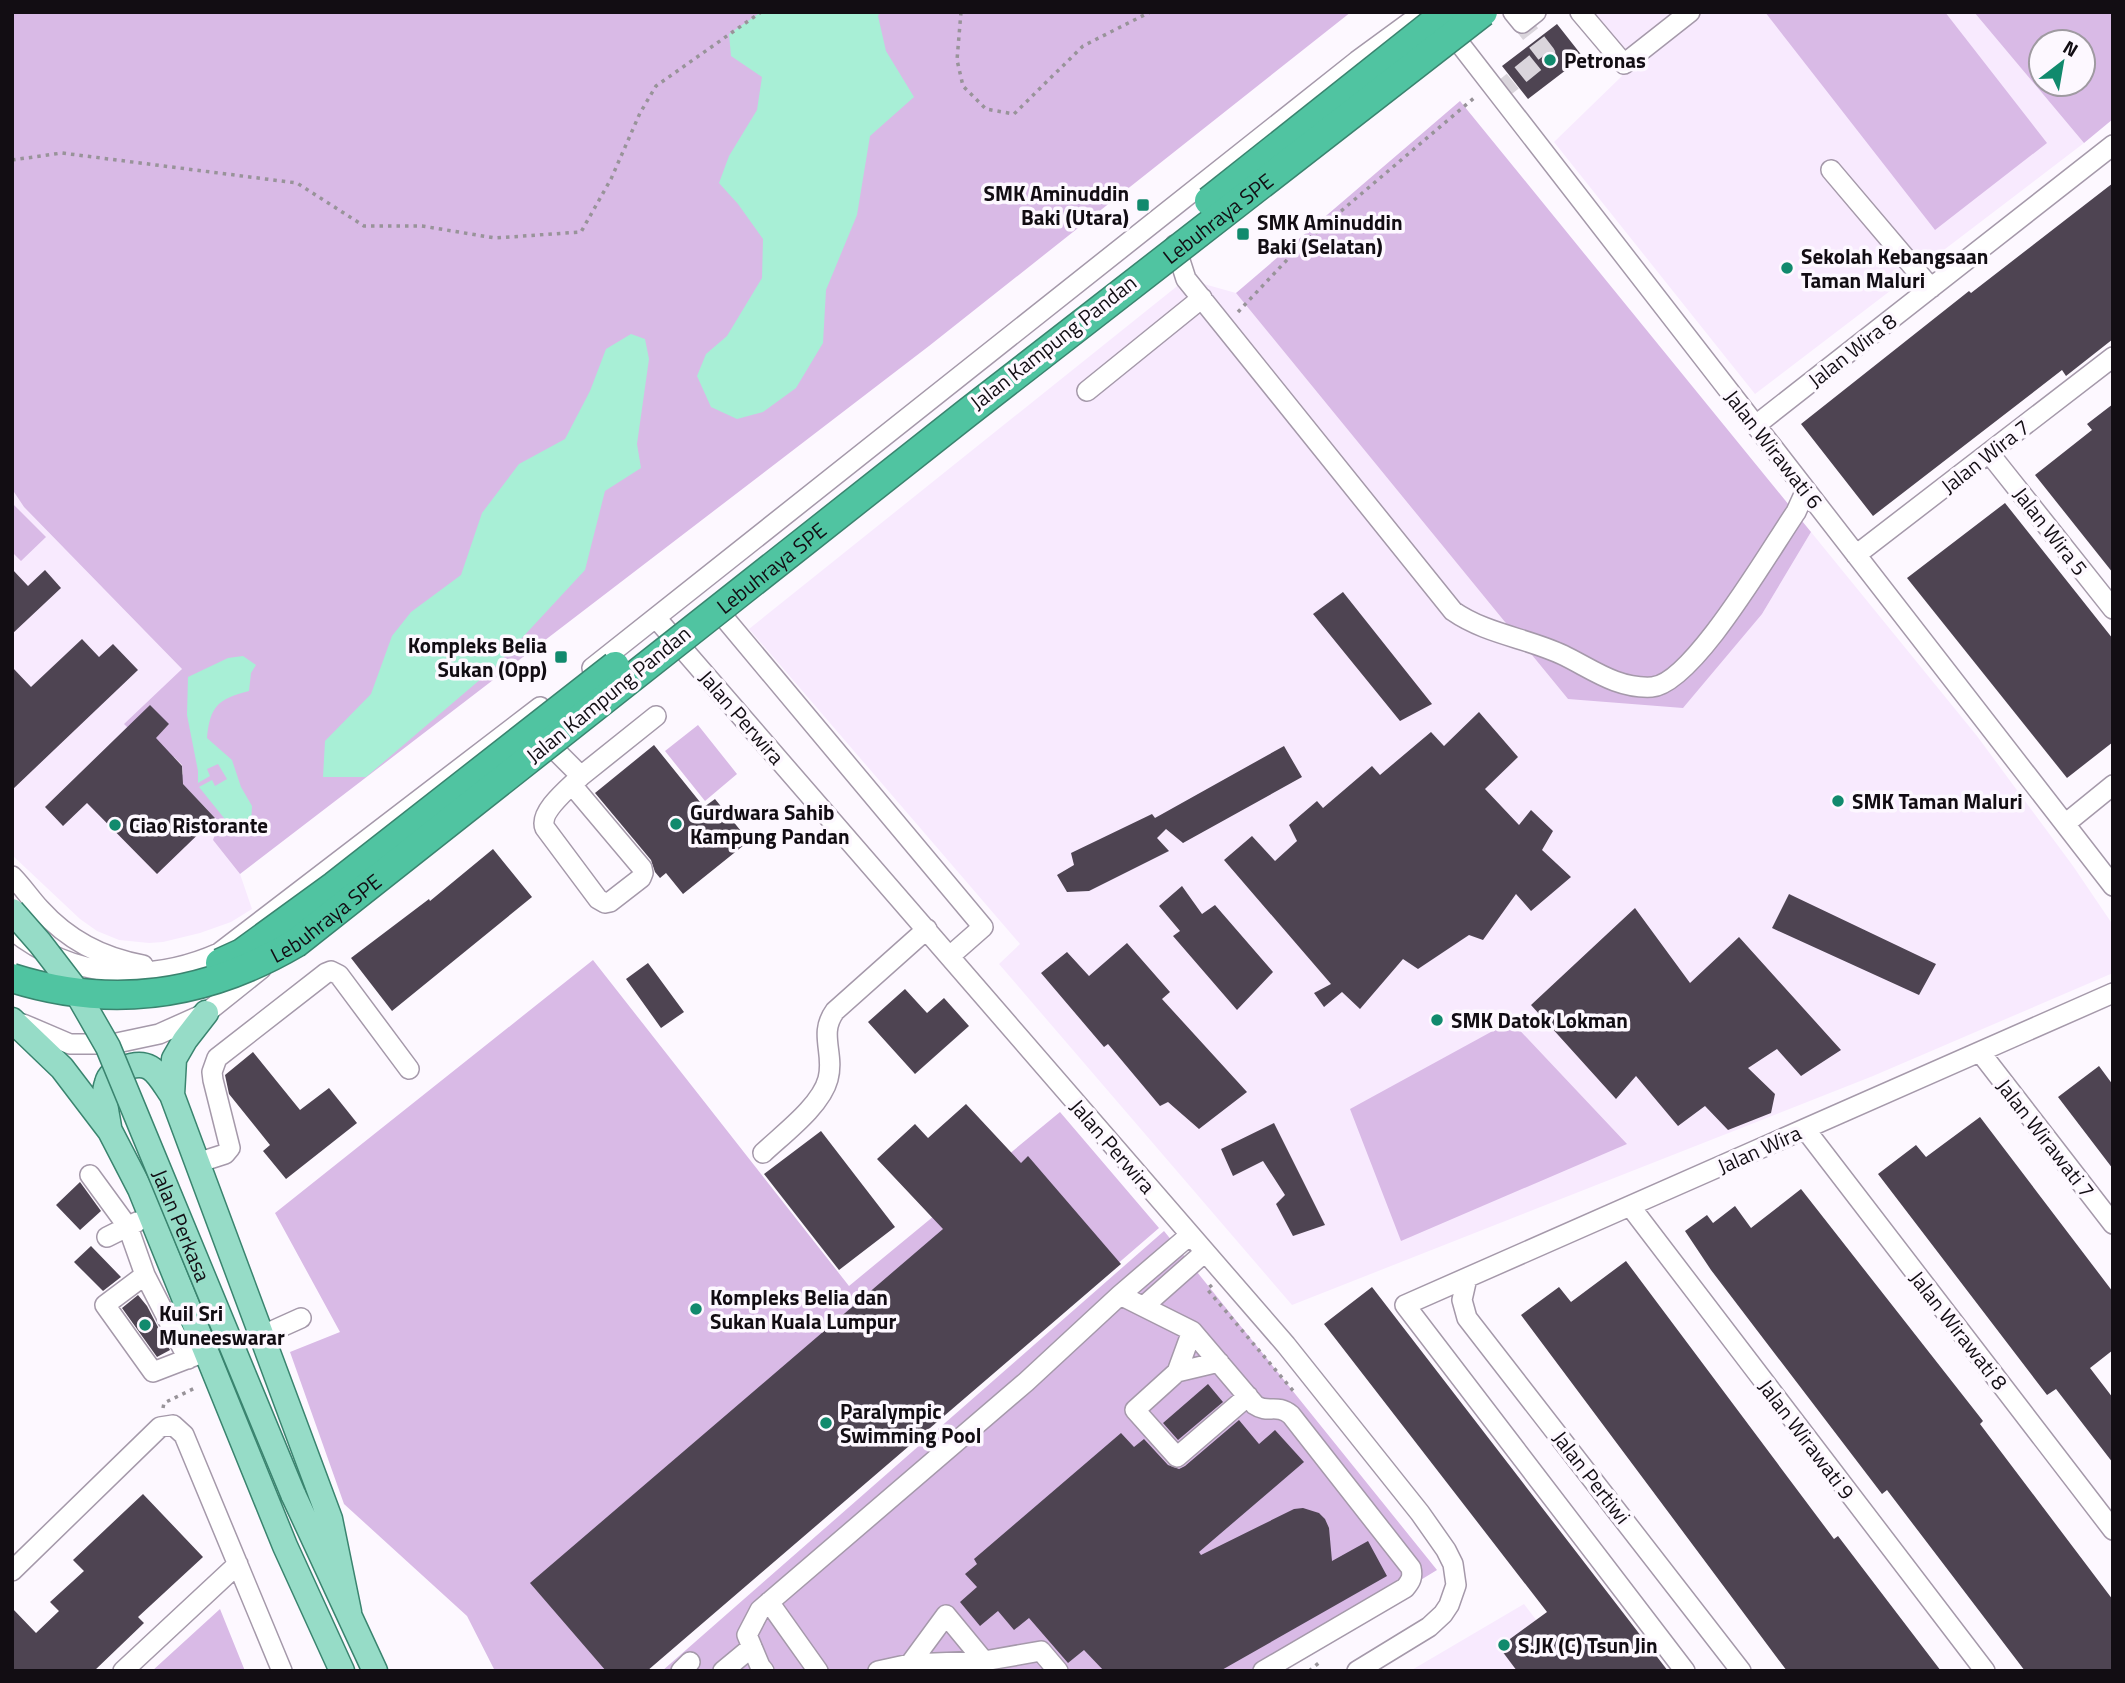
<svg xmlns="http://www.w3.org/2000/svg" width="2125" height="1683" font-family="'Titillium Web',sans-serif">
  <rect width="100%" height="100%" fill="#fdf8ff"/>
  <path fill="#f8eafe" d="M1572,12H1974L2084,143L1755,394L1554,142L1622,76Z
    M1186,279L1236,293L1568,699L1762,614L1811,532L1977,736L2073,866L2113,925V973L1873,1076L1292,1305L999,964L1020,944L749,629Z
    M12,489L24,507L182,669L150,705L169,724L164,765L174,757L182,766L183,774L178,779L220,822L213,840L240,874L252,909L231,922L200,933L163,942L149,943L119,940L97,931L80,919L12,855Z
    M1524,1604L1575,1671H1410Z"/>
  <path fill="#d9bae6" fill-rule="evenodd" d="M12,12H1351L929,346L240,874L213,840L219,822L178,779L183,774L182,765L174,757L164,765L147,747L169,724L128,728L124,724L182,669L24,507L12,489Z
    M1765,12H1945L2047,143L1935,230Z
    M1974,12H2113V119L2084,143ZM2041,42H2083V84H2041Z
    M1460,101L1811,532L1762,614L1683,708L1568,699L1236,293Z
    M12,503L46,537L21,561L12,552Z
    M698,725L737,774L705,801L665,751Z
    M593,960L849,1286L1060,1112L1159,1228L646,1671H495L467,1616L344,1504L290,1352L340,1332L275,1213Z
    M1511,1021L1627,1144L1401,1241L1350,1109Z
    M1164,1231L1437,1570L1271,1671H662Z
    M220,1609L245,1671H152Z"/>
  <path fill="#a8efd6" d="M761,12H880L878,16L886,51L914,97L870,136L857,215L826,290L823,343L796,388L763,412L737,419L711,407L697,376L706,354L727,336L762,278L763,239L738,204L719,183L729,156L757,110L762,77L731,56L729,34Z
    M631,334L645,339L649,359L637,444L641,468L605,491L585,570L496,666L366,777H323L325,741L371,694L392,636L411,612L461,575L482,513L519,464L565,439L590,391L606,349Z
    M243,656L256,665L251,673L249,691C218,699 210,706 207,738L232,760L241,787L252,806L251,823L243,831L228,823L199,787L212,780L215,786L227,779L218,764L207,769L210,776L198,783V771L187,715L188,677L228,658Z"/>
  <path fill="#4e4452" d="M1557,24L1583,57L1528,99L1502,66Z
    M2113,183V339L2066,376L2062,370L1873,516L1801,424L1969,291L1971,293Z
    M2113,404V573L2035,475L2092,430L2087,424Z
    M2005,503L2113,639V742L2067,778L1907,578Z
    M12,569L28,586L45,570L61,588L12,634Z
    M1343,592L1432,704L1400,721L1313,614Z
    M82,639L99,657L113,644L138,670L12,790V667L31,687Z
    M150,705L169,724L156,738L182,766L183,784L215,818L157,874L87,803L63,826L45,807Z
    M1479,712L1518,757L1485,789L1519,825L1531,810L1553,831L1542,850L1571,877L1531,911L1516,894L1483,940L1469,935L1418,969L1403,959L1360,1009L1342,992L1324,1007L1314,993L1331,984L1224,860L1252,836L1275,861L1297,841L1289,825L1317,801L1323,808L1372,766L1380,775L1431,732L1444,746Z
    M654,745L704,807L715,799L749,841L683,894L666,873L660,878L655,872L651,860L595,793Z
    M1284,746L1302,777L1183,843L1166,829L1157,838L1169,851L1089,891L1067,892L1057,875L1074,865L1071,853L1152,814L1155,818Z
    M493,849L532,897L392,1011L351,958L429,899L430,901Z
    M1182,886L1202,914L1215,905L1273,972L1237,1010L1173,936L1180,931L1159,906Z
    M1789,894L1936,964L1919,995L1772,928Z
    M1635,908L1690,983L1739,937L1841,1050L1801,1076L1777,1049L1748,1068L1775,1094L1771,1113L1728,1130L1705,1106L1678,1126L1636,1076L1616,1099L1531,1005Z
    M1127,943L1170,992L1162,999L1247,1092L1199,1129L1168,1102L1160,1106L1108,1044L1104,1047L1041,973L1067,952L1089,976Z
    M648,963L684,1012L661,1028L626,979Z
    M905,989L927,1013L944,998L969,1026L915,1074L868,1022Z
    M253,1052L300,1110L329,1088L357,1123L286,1179L263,1151L270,1145L229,1094L225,1075Z
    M2099,1066L2113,1085V1169L2058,1097Z
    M966,1104L1021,1163L1028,1156L1121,1264L647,1671H606L530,1583L943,1229L877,1159L915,1124L928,1138Z
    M1980,1117L2113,1292V1350L2090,1368L2113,1398V1463L2056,1389L2047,1395L1878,1174L1916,1145L1926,1157Z
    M1274,1123L1325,1225L1293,1236L1276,1204L1285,1195L1263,1161L1233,1176L1221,1149Z
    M821,1131L895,1227L839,1270L764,1174Z
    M80,1182L101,1211L80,1230L56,1205Z
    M1801,1189L1983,1421L1980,1424L2113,1600V1671H2025L1887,1490L1882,1494L1711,1270L1685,1231L1707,1215L1713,1223L1735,1206L1751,1228Z
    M91,1246L121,1277L103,1291L74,1262Z
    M1626,1261L1834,1539L1838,1536L1941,1671H1787L1521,1315L1559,1287L1571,1302Z
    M1372,1287L1668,1671H1517L1499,1647L1547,1612L1324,1324Z
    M138,1295L147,1306L170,1350L157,1357L122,1308Z
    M1208,1384L1223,1402L1178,1440L1163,1423Z
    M1239,1420L1259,1444L1275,1430L1304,1462L1199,1552L1201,1555L1294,1509L1303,1508L1319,1513L1325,1519L1329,1528L1332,1561L1368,1541L1387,1576L1220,1671H1104L1084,1650L1068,1663L1029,1618L1014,1630L998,1611L980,1626L960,1602L977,1587L965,1574L977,1564L974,1559L1121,1433L1134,1447L1144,1439L1168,1465L1179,1469L1185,1466Z
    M143,1494L203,1557L138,1617L144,1623L94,1671H12V1608L36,1633L59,1611L50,1602L84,1571L73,1560Z"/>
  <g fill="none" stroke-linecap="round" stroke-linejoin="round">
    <path stroke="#dad5dc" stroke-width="19" stroke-dasharray="19 10" stroke-linecap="butt" d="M1498,93L1546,54L1522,23"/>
    <defs>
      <path id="minor" d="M1513,12L1522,23L1536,12
        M1580,12L1624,64L1690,12
        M1446,26L2113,886
        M1831,170L1931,288
        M1175,245L1186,279L1453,611C1486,634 1527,638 1563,655C1592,669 1617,689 1652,687C1693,684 1771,548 1796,512L1806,490
        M1087,391L1202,298
        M1756,425L2113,145
        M1989,453L2113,609
        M1856,555L2113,357
        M716,608L983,927L950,956
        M656,618L1286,1345L1420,1513L1446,1550L1453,1564L1456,1585L1449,1605L1443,1614L1429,1627L1357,1671
        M592,668L1357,61L1424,12
        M549,744L581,776
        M572,785L642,868L643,873L641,878L610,902L605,903L598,899L545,828C538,812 570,787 581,776L656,716
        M2065,824L2113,785
        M12,876C22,886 30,898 40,909C68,940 102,958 143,965
        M12,930C73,979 149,984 219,953L540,707
        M23,1024L70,1044H112L159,1034L206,1013L261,969
        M1980,1052L2113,1224
        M1805,1129L2113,1530
        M763,1153C783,1134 821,1106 828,1079C835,1053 818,1034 835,1011L927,929
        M197,1163L225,1154L230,1148L213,1080L212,1072L217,1058L326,973L331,971L339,975L409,1069
        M90,1175L128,1227L145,1275
        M1630,1206L1985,1671
        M107,1237L137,1222
        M1467,1278L1462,1300L1467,1318L1741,1671
        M1120,1295L1190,1235
        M1144,1306L1205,1252
        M1192,1331L1177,1372L1135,1410L1177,1457L1248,1396
        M261,1336L301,1318
        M188,1359L145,1275L105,1305L153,1372L205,1352
        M1177,1372L1219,1362
        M12,1571L160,1427L173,1425L184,1435L282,1671
        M769,1602L818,1671
        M910,1664L946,1615L984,1661
        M123,1671L238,1564
        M681,1671L690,1662
        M723,1671L752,1647
        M764,1671L760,1666L747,1635L760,1610L1026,1382L1120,1295L1192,1331L1255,1405C1268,1414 1277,1403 1291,1415L1411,1568C1413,1577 1411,1581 1405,1588L1263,1671
        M878,1671L910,1664L984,1661L1041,1651L1058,1671
        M1685,1671L1405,1305L2113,993"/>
      <path id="major" d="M206,1013L185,1040L174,1059L172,1095L330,1519L349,1612
        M12,1020L62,1068L110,1131L140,1189L285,1546L342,1671
        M109,1127C107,1113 102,1097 107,1083C109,1075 114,1072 122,1069C151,1057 157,1073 172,1095
        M293,1494L375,1671"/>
    </defs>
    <use href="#minor" stroke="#a599aa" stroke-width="22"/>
    <use href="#major" stroke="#3a846f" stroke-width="27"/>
    <path stroke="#989399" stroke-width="3.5" stroke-dasharray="3.5 5" stroke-linecap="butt" d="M961,12L957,60L963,86L986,109L1014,114L1083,46L1150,12
      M12,160L62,153L297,183L364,226H422L495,238L581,232L611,179L640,113L656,86L761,12
      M1238,312L1300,246L1474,98
      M1212,1285L1207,1289L1295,1393
      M163,1408L164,1403L197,1387
      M1309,1671L1321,1661"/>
    <use href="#minor" stroke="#fff" stroke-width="19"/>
    <use href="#major" stroke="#96dcc7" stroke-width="24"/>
    <defs>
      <g id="major-bridge">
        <path id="s1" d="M12,911L40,943L73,986L108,1047L293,1494"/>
      </g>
      <g id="highway-bridge">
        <path d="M1209,201L1447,12"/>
        <path d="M220,963L242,953L334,886L615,666"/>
        <path id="s2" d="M12,978C113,1010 206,996 296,943L967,413L1483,12"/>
      </g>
    </defs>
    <use href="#major-bridge" stroke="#3a846f" stroke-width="27" stroke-linecap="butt"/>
    <use href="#highway-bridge" stroke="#3a846f" stroke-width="31" stroke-linecap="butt"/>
    <use href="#major-bridge" stroke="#96dcc7" stroke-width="24"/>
    <use href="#highway-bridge" stroke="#50c4a1" stroke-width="28"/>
  </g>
  <g fill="#118a6d" stroke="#fdf8ff" stroke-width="2.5">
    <circle cx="1550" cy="60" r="7"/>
    <rect x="1136" y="198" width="14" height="14" rx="3.5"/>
    <rect x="1236" y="227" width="14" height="14" rx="3.5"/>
    <circle cx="1787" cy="268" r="7"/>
    <rect x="554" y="650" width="14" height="14" rx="3.5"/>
    <circle cx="1838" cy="801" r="7"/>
    <circle cx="676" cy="824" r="7"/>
    <circle cx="115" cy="825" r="7"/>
    <circle cx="1437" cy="1020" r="7"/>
    <circle cx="696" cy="1309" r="7"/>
    <circle cx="145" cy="1325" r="7"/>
    <circle cx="826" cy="1423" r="7"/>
    <circle cx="1504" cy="1645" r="7"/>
  </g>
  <g text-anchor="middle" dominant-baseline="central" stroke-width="7" stroke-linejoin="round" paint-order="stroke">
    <g font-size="21" font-weight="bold" fill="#120d13" stroke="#fdf8ff" text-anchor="start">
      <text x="1564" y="60">Petronas</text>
      <text x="1129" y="193" text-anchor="end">SMK Aminuddin<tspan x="1129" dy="24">Baki (Utara)</tspan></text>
      <text x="1257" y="222">SMK Aminuddin<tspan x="1257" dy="24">Baki (Selatan)</tspan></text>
      <text x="1801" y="256">Sekolah Kebangsaan<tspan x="1801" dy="24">Taman Maluri</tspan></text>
      <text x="547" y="645" text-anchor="end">Kompleks Belia<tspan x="547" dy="24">Sukan (Opp)</tspan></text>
      <text x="1852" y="801">SMK Taman Maluri</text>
      <text x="690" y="812">Gurdwara Sahib<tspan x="690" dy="24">Kampung Pandan</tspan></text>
      <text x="129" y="825">Ciao Ristorante</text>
      <text x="1451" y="1020">SMK Datok Lokman</text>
      <text x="710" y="1297">Kompleks Belia dan<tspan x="710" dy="24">Sukan Kuala Lumpur</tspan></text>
      <text x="159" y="1313">Kuil Sri<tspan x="159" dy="24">Muneeswarar</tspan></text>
      <text x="840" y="1411">Paralympic<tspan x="840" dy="24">Swimming Pool</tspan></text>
      <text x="1518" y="1645">S.JK (C) Tsun Jin</text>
    </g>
    <g font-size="21" fill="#120d13" stroke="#fdf8ff">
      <text stroke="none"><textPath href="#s2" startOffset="1468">Lebuhraya SPE</textPath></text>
      <text transform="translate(1053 342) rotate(-38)">Jalan Kampung Pandan</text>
      <text transform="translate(1852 350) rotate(-38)">Jalan Wira 8</text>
      <text transform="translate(1774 449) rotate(52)">Jalan Wirawati 6</text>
      <text transform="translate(1985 456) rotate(-38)">Jalan Wira 7</text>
      <text transform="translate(2051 531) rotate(52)">Jalan Wira 5</text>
      <text stroke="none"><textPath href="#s2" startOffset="901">Lebuhraya SPE</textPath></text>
      <text transform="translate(608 694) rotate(-39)">Jalan Kampung Pandan</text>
      <text transform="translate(742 717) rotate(49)">Jalan Perwira</text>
      <text stroke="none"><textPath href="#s2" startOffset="334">Lebuhraya SPE</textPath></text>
      <text transform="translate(2046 1138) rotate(52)">Jalan Wirawati 7</text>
      <text transform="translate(1113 1146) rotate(49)">Jalan Perwira</text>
      <text transform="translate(1759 1149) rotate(-24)">Jalan Wira</text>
      <text stroke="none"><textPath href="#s1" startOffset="360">Jalan Perkasa</textPath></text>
      <text transform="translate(1959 1330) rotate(52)">Jalan Wirawati 8</text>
      <text transform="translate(1807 1439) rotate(53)">Jalan Wirawati 9</text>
      <text transform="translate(1592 1477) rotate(52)">Jalan Pertiwi</text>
    </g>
  </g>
  <rect width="2125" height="1683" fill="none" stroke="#120d13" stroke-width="28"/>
  <g transform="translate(2062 63) rotate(31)"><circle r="33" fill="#fdf8ff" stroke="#9f9aa1" stroke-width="2"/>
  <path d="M0-5L12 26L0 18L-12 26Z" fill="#118a6d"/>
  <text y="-10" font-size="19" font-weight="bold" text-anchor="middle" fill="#120d13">N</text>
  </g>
</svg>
